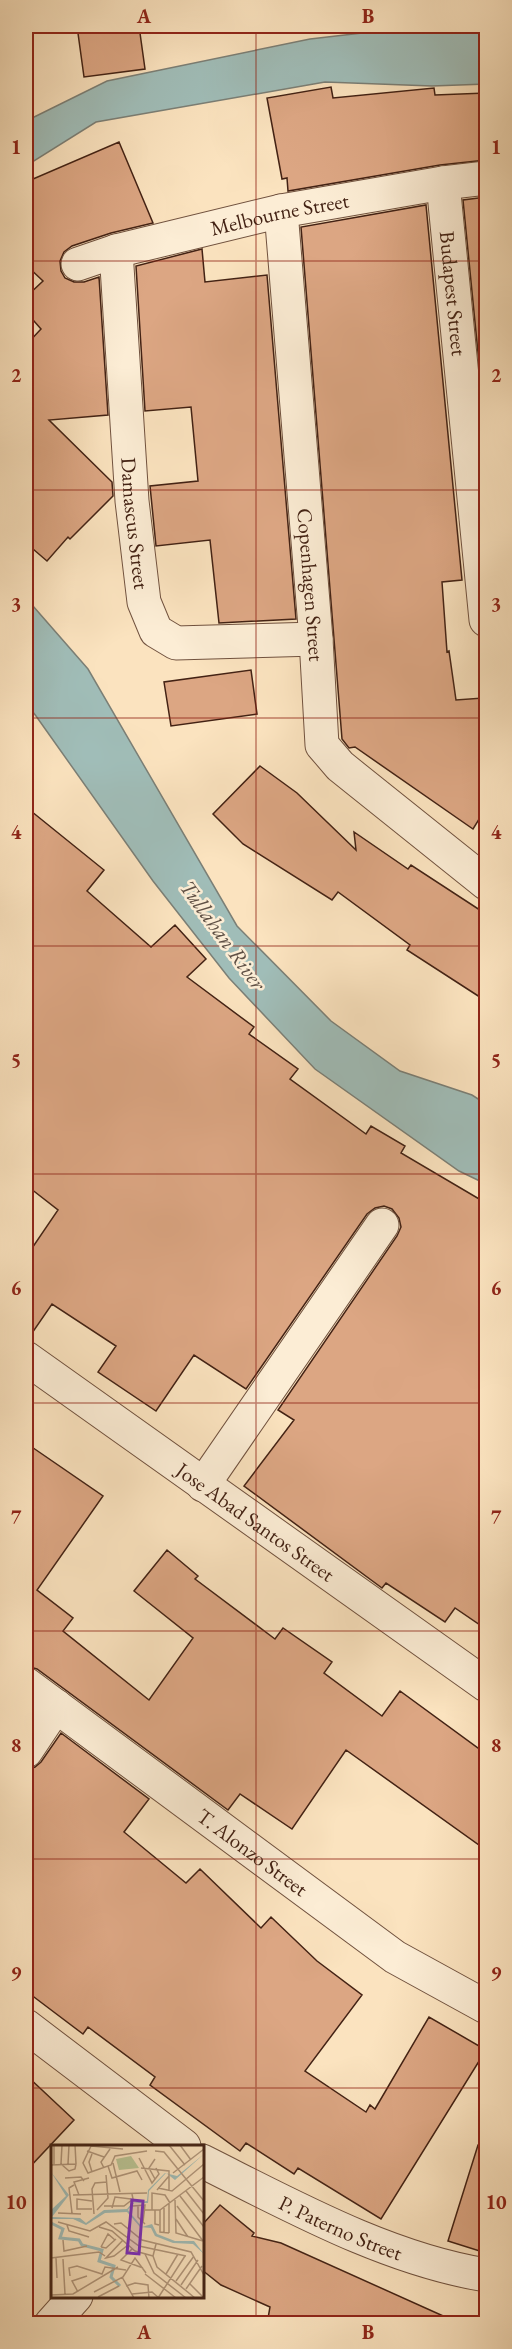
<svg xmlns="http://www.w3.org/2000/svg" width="512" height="2349" font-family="'EB Garamond',serif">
  <rect width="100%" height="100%" fill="#fbe3bf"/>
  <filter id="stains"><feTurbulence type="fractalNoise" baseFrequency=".00333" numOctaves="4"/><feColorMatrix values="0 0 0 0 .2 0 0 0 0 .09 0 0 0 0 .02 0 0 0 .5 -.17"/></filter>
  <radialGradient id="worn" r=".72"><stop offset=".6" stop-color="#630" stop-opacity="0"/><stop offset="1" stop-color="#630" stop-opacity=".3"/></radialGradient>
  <path fill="#a0bdb8" stroke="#7b7f76" stroke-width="1.5" d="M423,26H486V84L432,86L325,82L96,122L26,166V121L107,81L310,39Z
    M26,598L88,669L237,926L331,1021L400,1071L472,1095L486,1104V1184L459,1171L315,1069L229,978L153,881L36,716L26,703Z"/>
  <path fill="#dca683" stroke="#432214" stroke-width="1.5" d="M77,26H139L145,69L84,77Z
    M331,87L333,98L434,88L435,95L486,93V160L440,165L288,191L287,178L282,179L267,98Z
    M119,142L153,223L111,233L72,246L64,252L60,261L61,271L65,278L74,282H84L99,277L108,415L49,420L112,482L113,496L70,539L68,537L47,561L26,543V345L41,329L26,312V297L43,281L26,265V182Z
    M486,197V434L463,200Z
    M426,205L462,580L442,582L447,652L449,651L456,700L483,698L486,727V808L473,829L355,747L349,748L342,739L301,227Z
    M202,249L205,282L267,275L296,619L219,623L210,540L156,546L150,486L198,481L191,407L145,411L136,266Z
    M251,670L257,714L171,726L164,682Z
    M260,766L297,793L356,850L354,832L408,869L411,865L486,914V1001L407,950L410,945L338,892L332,900L243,844L213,814Z
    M26,807L104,870L87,891L151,947L175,925L206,959L187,977L254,1027L249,1034L298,1069L290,1079L366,1134L371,1126L405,1146L401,1153L486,1203V1629L455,1608L445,1622L386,1583L382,1588L244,1486L294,1420L278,1410L397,1236L401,1227L399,1218L392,1209L384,1206L375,1208L367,1214L246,1389L194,1355L156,1411L98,1372L116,1346L52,1304L28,1339L26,1340V1257L58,1210L26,1185Z
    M26,1443L103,1496L37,1590L73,1618L63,1631L149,1700L193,1638L134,1591L167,1550L198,1576L195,1579L275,1639L283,1628L332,1662L324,1673L382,1716L400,1691L486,1754V1850L346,1750L292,1829L240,1794L228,1810L37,1669L26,1666Z
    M61,1733L149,1799L124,1832L186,1883L200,1869L261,1928L271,1917L317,1961L362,1995L305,2071L366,2112L370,2105L375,2109L429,2017L486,2050L381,2219L298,2168L294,2174L246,2143L240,2151L150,2085L155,2077L88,2027L83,2034L26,1991V1770L35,1767L41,1762Z
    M26,2075L74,2120L26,2171Z
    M478,2145L486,2146V2253L448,2241Z
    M220,2205L254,2233L252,2236L281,2243L461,2324H267L270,2307L221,2285L202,2270V2225Z"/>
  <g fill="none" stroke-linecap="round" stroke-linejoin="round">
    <defs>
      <g id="street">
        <path id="s1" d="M443,183L486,620"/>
        <path id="s2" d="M281,211L316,639L322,745L340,766L486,883"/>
        <path id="s3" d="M116,251L132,501L144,602L156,631L176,643L316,639"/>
        <path id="s4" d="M78,264L116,251L281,211L443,183L486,178"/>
        <path id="s5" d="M26,1358L486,1685"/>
        <path d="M203,1485L382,1225"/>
        <path id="s6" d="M26,1684L395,1957L486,2007"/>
        <path d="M26,1751L56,1706"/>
        <path d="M26,2026L184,2146"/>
        <path id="s7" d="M202,2161C292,2206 387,2259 486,2275"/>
        <path d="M51,2324L76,2296"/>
      </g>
    </defs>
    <use href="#street" stroke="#71523f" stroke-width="35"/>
    <use href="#street" stroke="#fcedd5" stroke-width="33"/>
  </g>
  <path fill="none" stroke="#8f2418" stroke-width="1.5" stroke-opacity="0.55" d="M256,26V2324M26,261H486M26,490H486M26,718H486M26,946H486M26,1174H486M26,1403H486M26,1631H486M26,1859H486M26,2088H486"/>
  <g text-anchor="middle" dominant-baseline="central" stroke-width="5" stroke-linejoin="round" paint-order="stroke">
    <g font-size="21" fill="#432214" stroke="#fcedd5">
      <text stroke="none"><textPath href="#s4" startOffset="208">Melbourne Street</textPath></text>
      <text stroke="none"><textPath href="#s1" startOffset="111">Budapest Street</textPath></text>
      <text stroke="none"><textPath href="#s3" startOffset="273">Damascus Street</textPath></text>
      <text stroke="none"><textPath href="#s2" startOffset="375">Copenhagen Street</textPath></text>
      <text stroke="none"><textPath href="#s5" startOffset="282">Jose Abad Santos Street</textPath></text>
      <text stroke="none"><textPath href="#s6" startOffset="282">T. Alonzo Street</textPath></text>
      <text stroke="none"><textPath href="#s7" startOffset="154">P. Paterno Street</textPath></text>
    </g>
    <g font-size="22" font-style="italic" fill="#5f5045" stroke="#fcedd5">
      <text transform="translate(223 935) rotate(54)">Tullahan River</text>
    </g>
  </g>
  <g transform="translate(51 2145)">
    <rect width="153" height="153" fill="#fbe3bf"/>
    <path d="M80,11L88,23L68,25L65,14Z" fill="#bac595"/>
    <path d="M153,9L124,35L115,28L98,46L97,58H83L77,65L91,82L101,79L106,89L124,96H143L153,109L142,99L122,98L104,91L100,83L89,82L76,67L54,68L35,80L22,74H0V65L15,51L0,27L18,50L1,72L29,73L35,78L53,65L76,64L81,58L96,56L97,45L114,28L126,31Z" fill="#a0bdb8"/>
    <path fill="none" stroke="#a0bdb8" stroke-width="3" d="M0,78L12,84L9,93L28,95L31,100L51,105L48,116L63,121L60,132L69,141"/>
    <path fill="none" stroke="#b1967b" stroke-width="1.5" d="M11,0L10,19L18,26L24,24L25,19M24,0L25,19M118,0L134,20M129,0L140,15M72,4L40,1L32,18L37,28L60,20L64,11L96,6M36,6L53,12M104,6L113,7L153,56M41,9L38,17L41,27M88,13L101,38L108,29L105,23M104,14L98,23L104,34M62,18L69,47M17,19L18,0M0,20L25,19M3,20V0M57,21L61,33L86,26L91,35M53,23L50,17L59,4M90,23L118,26V46M122,28L153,4M14,33L30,32L33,36M107,43L121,46L153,19M106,45L118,31M135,46L153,69M22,50L96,48M28,50L23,37L38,33M129,51L153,82M124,55L125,88L152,96M41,56L26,54V64H41M53,61H73L82,54L81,49M82,61L94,60L92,77M87,61V72L94,79M126,61L152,96M61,63L64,52L80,54M46,65L57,53L55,30M94,65H109L153,32M101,65V48L114,50L119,58M104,65V79L108,80M109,65V87L118,88M7,68L30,69M21,68L18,43L23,40M43,69L41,44L44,38L56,37M125,74L137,92M7,77L39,86L55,77L88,101L135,111M63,79L70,78L91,95L140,107L153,130M16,80L18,86L38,92M48,82L61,86L84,106L102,111M113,88V63M118,88V59M12,95L13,106L36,101M72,95L55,113L63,111L77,100M105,99L102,111L106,122L144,153M50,102L57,89L64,95M50,102L55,103L65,94M81,104L70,115L92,123M94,109L103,128L135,153M0,113L48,107L54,111M5,113L6,133M12,114L14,149M94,129L125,153M115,129L127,109M19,131L18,123L26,121L51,129L54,122L75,125M71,132L83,153M125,136L143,111M139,139L153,153M130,140L147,115M75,141L84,138L97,140L98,153M135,144L151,121M27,147L21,136L36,131M43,147L72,132L84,113L95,128M81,149L101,147L108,153M0,150L22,149L67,122M47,152L68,141M107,153L134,111"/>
    <path fill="#7b2cbf" fill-opacity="0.15" stroke="#7b2cbf" stroke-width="3" d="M81,55L92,56L88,109L76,108Z"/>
    <rect width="153" height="153" fill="none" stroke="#432214" stroke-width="3"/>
  </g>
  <rect width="512" height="2349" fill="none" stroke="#fbe3bf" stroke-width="66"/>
  <rect x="33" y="33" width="446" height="2283" fill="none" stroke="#8f2418" stroke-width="2"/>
  <g font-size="20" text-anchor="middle" font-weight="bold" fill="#8f2418">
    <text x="144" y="23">A</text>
    <text x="368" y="23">B</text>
    <text x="16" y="154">1</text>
    <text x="496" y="154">1</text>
    <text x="16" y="382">2</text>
    <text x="496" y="382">2</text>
    <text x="16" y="611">3</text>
    <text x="496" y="611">3</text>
    <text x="16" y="839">4</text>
    <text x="496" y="839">4</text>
    <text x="16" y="1067">5</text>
    <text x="496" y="1067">5</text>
    <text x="16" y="1295">6</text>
    <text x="496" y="1295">6</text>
    <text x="16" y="1524">7</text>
    <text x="496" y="1524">7</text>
    <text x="16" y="1752">8</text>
    <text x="496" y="1752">8</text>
    <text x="16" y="1980">9</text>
    <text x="496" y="1980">9</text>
    <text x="16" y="2209">10</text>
    <text x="496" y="2209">10</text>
    <text x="144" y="2339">A</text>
    <text x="368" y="2339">B</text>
  </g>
  <rect width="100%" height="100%" filter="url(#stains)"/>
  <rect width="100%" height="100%" fill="url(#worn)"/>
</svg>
